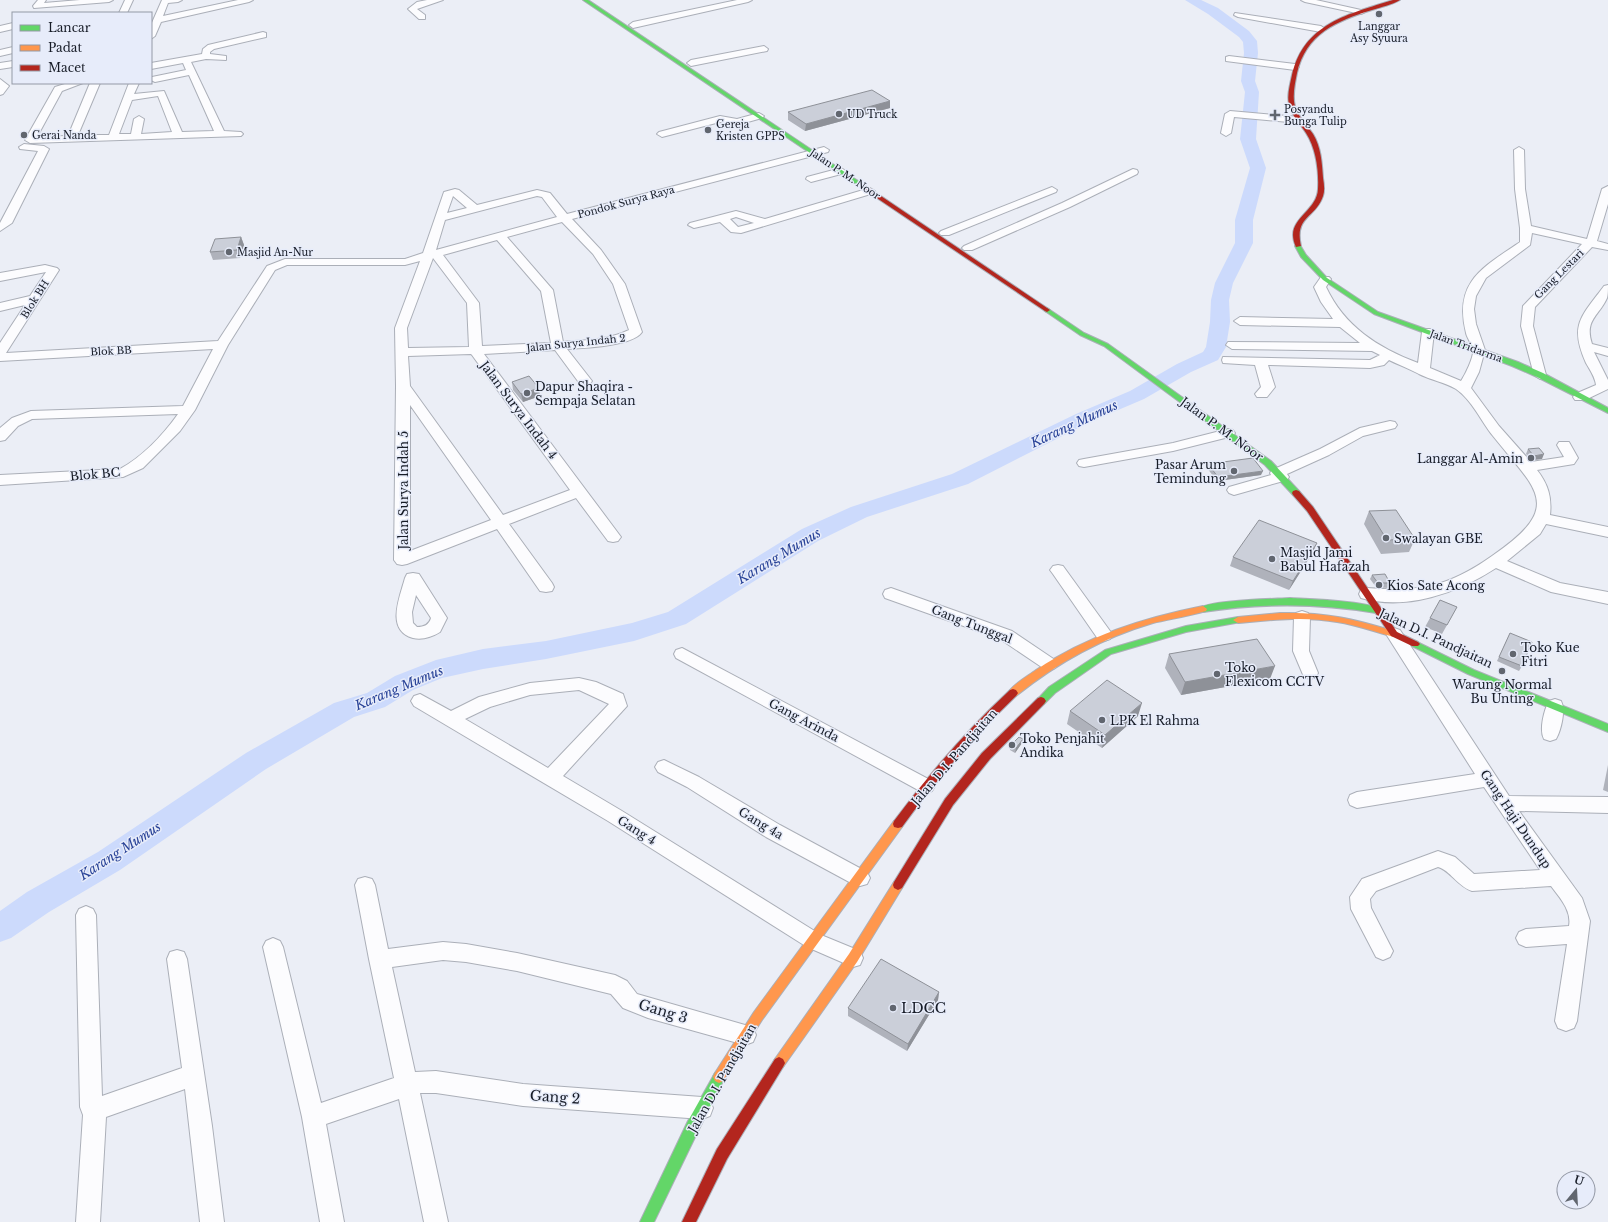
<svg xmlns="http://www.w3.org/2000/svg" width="1608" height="1222" font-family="'Libre Baskerville',serif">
  <rect width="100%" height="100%" fill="#ebeef6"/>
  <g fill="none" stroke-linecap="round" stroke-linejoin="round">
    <path fill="#ccdafc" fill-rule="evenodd" d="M1185,0H1201L1218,8L1249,31L1257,41L1258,53L1255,81L1259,92L1256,139L1266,168L1253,220V243L1233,283L1229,300L1230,322L1226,347L1218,360L1191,372L1144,399L1090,422L968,484L867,517L818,541L686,624L634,641L546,659L483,669L442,678L413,690L385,707L354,717L266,769L120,870L49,912L11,938L0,942V911L27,892L98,852L246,753L334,703L367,693L395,676L436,660L483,649L546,641L632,623L668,612L802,529L851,507L952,474L1076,414L1130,391L1177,364L1203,352L1206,347L1210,322L1211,300L1215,283L1235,243V220L1250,168L1240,139L1245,92L1241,81L1244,53L1243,42L1239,37L1208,14Z"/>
    <defs>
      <path id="street" d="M38,0H46L44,3L80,0H113L109,2L34,8L33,6Z
        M125,0H133L127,13H119Z
        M162,0H182L178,2L168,3L163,16L238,0H253L249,2L161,22L155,36L151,39V25Z
        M427,0H443L417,9L425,15V19H419L408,9L417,2Z
        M737,0H752L748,2L633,28L629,25L633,22Z
        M1301,0H1316L1361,10L1365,12L1361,14L1305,2Z
        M1235,13L1321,26L1325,29L1321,32L1238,17L1234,15Z
        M13,23V29L0,32V26Z
        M263,32L266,33V37L214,49L210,52V54L226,56V60L206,59L191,62L224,131L241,132L243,134L241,136L30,143L25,140L55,87L68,83H83L62,91L37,137L68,136L90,83H100L78,135H109L129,83H139L134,94L164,91L182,132L214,131L189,75L155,82L151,80L152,77L186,70L183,63L151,69V63L202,54L203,49L208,45ZM158,96L172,132L141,134L144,119L139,116L134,119L131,134H119L132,100Z
        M764,46L768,49L767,51L691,66L687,63L691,60Z
        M13,47V53L0,56V50Z
        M1229,56L1295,64L1299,67L1295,70L1226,61V57Z
        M13,61V67L0,69V63Z
        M0,79L9,86L3,94L0,95Z
        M1230,111L1299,117L1304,120L1299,123L1234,117L1231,133L1226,136L1221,133L1225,114Z
        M759,113L764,116L762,118L737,125L720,122L662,137L657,134L659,132L720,116L737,119Z
        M24,144L44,146L49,149L12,223L0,231V223L38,151L20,149L19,147Z
        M824,147L829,150L828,152L572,219L601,250L625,284L642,332C633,346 584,348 567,349L592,381L590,384H580L555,350L484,354L621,537L618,541L613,542L608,541L576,498L509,524L552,583L554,587L552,591L546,592L540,591L497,529L407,564L402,565L397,564L394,560L396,386L395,328L420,261L405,265H287L275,270L228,345L195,410L180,431L143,468L123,477L0,485V475L120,469C142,457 163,435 178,414L32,419L18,426L5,440L0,441V428L12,418L31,411L183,406L213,349L0,361V343L25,305L0,311V303L30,296L46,272L0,281V273L45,265L57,268L59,270L6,353L218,341L267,266L285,259H405L423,253L444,192L455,189L459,190L477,205L537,190L550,193L567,214ZM453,196L467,208L447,213ZM537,196L542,197L557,217L436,250L445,220ZM562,222L593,254L613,284L629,330C609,340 585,340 563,342L553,290L507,237ZM497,240L541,291L551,343L482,346L479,303L443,255ZM433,258L467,303L469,347L408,348L407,328ZM471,354L472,355L570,490L503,515L410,386L408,356ZM410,405L491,520L410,551Z
        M1519,147L1524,150L1525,189L1531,226L1587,239L1602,189L1608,186V204L1597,241L1608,244V250L1592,247L1535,307L1533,326L1546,375L1540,379L1534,375L1521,326L1523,306L1582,244L1532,233L1530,245L1486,278L1476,296L1474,309L1476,324L1485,350L1479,372L1471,388L1499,426L1531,462L1564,457L1557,445L1559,442H1569L1578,458L1574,464L1537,470C1548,484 1552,497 1550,515L1608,527V537L1546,524L1540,534L1507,561L1560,583L1608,592V604L1551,592L1496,568C1458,593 1406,611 1361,598L1359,594L1361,590L1367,588C1420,592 1448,587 1492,556C1565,506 1537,491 1493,436C1481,421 1472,400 1456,389C1444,382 1431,380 1419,374C1410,369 1399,365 1389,360L1384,365L1370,368L1268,365L1275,387L1267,397H1257L1255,394L1261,387L1255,365L1223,363L1222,360L1223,357L1370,360L1380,355L1372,351L1232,349L1226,345L1228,342L1360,343L1340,327L1240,325L1234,321L1240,317L1333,319L1321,302L1314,287L1321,277H1329L1331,279L1326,287C1344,326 1378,348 1418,363L1422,332L1424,329H1432L1434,332L1430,368L1461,381C1465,375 1474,357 1473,350C1472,344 1467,338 1466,333C1453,281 1484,267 1520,242V228L1515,189L1514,150Z
        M841,168L846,171L845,173L811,182L806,179L807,177Z
        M1133,169L1137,170L1138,172L1137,174L1070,207L972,250H964L962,248L964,246L1062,203Z
        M1052,187L1057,190L1056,192L949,235H941L939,233L941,231Z
        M870,188L875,191L874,193L741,233L731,232L720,222L694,228L688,225L690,223L736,211L765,219ZM736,217L754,223L738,227L730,219Z
        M1608,285C1608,289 1608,295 1607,298C1599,316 1584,320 1592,344L1608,348V356L1594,352L1608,380V389L1585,400H1575L1573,397L1575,394L1596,385C1595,377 1590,370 1586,363C1569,325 1581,317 1604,286Z
        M1390,421L1395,422L1397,425L1395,428L1363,436L1329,455L1287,474L1289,477L1287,480L1234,495L1229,493L1227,490L1229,487L1271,475L1270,473L1272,470L1320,449L1360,428Z
        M1228,429L1233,430L1235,433L1233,436L1173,451L1084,467L1079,466L1077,463L1079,460L1084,459L1173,443Z
        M1058,565L1063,566L1110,631L1112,635L1110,639L1104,641L1098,639L1053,574L1050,570L1053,566Z
        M413,573L419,574L447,618L440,632C432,637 422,640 413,638C385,630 400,597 405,578L407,574ZM416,595L431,618C429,625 424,627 417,627L413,623L412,612Z
        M891,588L1012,631L1055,660L1057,664L1055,668L1049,670L1043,668L1000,639L885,598L883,594L885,590Z
        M1302,611L1308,613L1310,617L1309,651L1318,673L1316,677L1310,679L1304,677L1293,651L1294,617L1296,613Z
        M1394,628L1400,630L1509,796L1608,797V813L1519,811L1582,898L1590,921L1577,1021L1574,1028L1566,1031L1558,1028L1555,1021L1567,944L1526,947L1519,944L1516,938L1519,932L1526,929L1569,926C1572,910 1559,897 1551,886L1472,891C1457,886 1450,870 1438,867L1376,891L1370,899L1371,908L1393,951L1390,957L1383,960L1376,957L1351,909L1350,897L1362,879L1438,851L1455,857L1474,874L1540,870L1484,787L1357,808L1350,805L1348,800L1350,795L1357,792L1475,774L1386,634L1388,630Z
        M682,648L932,781L935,786L932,791L926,793L920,791L676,658L674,654L676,650Z
        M579,678L596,682L623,694L627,706L563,776L622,811L821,935L860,951L863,958L860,965L853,967L807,947L608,821L414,706L411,701L414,696L420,694L451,711L479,697L530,683ZM579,690L609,704L548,768L465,719L490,707L530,695Z
        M1555,699L1561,701C1566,710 1561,730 1556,739L1550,741L1544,739C1539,730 1544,710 1549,701Z
        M664,760L699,777L780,825L867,872L870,878L867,884L860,886L853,884L766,837L687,787L658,772L655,767L658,762Z
        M365,877L372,879L375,885L388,949L443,942L466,944L517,953L615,975L627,981L637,994L745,1025L753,1028L756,1035L753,1042L745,1045L648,1018L623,1008L611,994L517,971L466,962L443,960L392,967L415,1072L436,1071L523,1084L702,1097L710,1100L713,1108L710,1116L702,1119L523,1106L436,1093H420L448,1222H424L399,1099L326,1124L344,1222H320L302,1117L263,947L266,941L273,938L280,941L283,947L321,1103L394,1078L369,959L355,885L358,879Z
        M86,906L93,909L96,915L102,1096L182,1068L167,959L170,952L177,950L184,952L187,959L212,1126L224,1222H200L185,1089L106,1117L100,1222H76L83,1115L80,1107L76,915L79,909Z"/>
      <path id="fast" d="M583,0H588L870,189L865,190Z
        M1296,245H1300L1306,255L1327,278L1378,312L1518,362L1543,373L1608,408V413L1537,377L1512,366L1374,314L1323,280L1301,257L1295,246Z
        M1047,308L1084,333L1108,344L1271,461L1299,491L1300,493L1299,495H1293L1265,465L1104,346L1080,335L1045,311L1044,310Z
        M1290,598C1304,599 1374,601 1380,610L1376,613C1318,603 1261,603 1203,612L1199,609C1205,600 1276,599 1290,598Z
        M1238,617L1241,618L1243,620L1241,622L1186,632L1111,654L1055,693L1044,704H1038L1036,701L1049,687L1105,650L1186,626Z
        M1415,641L1474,670L1608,724V732L1468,674L1412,646L1410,644Z
        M719,1071L723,1073L725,1077L698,1131L654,1222H640L688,1121L715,1073Z"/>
      <path id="slow" d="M1203,606L1207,609L1206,611C1189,616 1170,619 1153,623C1102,638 1057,663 1016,696H1010L1008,693C1013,684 1028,676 1036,670C1087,636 1143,618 1203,606Z
        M1280,613C1326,612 1354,619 1397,632L1399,634L1394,637C1375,632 1357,625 1337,622C1304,616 1271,620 1238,623L1233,620L1238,617Z
        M898,820L902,821L903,824L902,827L762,1020L723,1081L719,1083L715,1081L713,1077L715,1073L754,1012L894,821Z
        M898,880L902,882L903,885L902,888L857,962L783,1067L779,1069L775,1067L773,1063L775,1059L849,954L894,882Z"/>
      <path id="jam" d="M1393,0H1400C1392,5 1381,7 1372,10C1336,21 1306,34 1297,73C1295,83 1292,96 1295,106C1298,117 1307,125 1313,134C1321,147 1322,163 1323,178C1324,184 1325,190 1323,196C1316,218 1294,216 1301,246L1296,247C1283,219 1317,213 1318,189C1319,171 1316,148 1306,133C1301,125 1293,117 1290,108C1286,97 1290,85 1292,75C1304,23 1349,14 1393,0Z
        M865,188H869L1050,310L1047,312L1045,311L865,190Z
        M1296,490L1299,491L1313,507L1397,632L1418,642L1420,644L1418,646H1412L1391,636L1307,511L1293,495L1292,493L1293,491Z
        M1013,689L1016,690L1018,693L1016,696C974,736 936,780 902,827L898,828L894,827L893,824L894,821C929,774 967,730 1010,690Z
        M1041,697L1044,698L1046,701L1044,704L990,759L953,805L902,888L898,890L894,888L893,885L894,882L945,799L982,753L1038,698Z
        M779,1057L783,1059L785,1063L783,1067L727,1159L696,1222H682L717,1149L775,1059Z"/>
    </defs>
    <use href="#street" stroke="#abafb8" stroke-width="2"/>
    <use href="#fast" stroke="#abafb8" stroke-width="2"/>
    <use href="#slow" stroke="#abafb8" stroke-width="2"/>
    <use href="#jam" stroke="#abafb8" stroke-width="2"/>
    <use href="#street" fill="#fcfcfe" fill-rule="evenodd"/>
    <use href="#fast" fill="#63d668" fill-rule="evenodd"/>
    <use href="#slow" fill="#ff974d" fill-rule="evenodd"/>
    <use href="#jam" fill="#b3261e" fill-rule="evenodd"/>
  </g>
  <path fill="#afb2bb" d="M890,101V108L805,131L788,120V112Z
    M241,237L244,245L240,258L213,260L210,252Z
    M512,382L540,396L523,402L513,390Z
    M1528,449L1542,459L1532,460L1526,454Z
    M1208,464L1261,475L1217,481L1207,468Z
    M1369,511L1415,539L1409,552L1381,554L1364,524Z
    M1313,552L1289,590L1230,566L1233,557Z
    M1372,575L1390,583L1388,588L1376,587L1370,579Z
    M1440,600L1457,607L1442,634L1425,627Z
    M1510,633L1522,666L1519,671L1497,661Z
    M1169,654L1270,679L1181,695L1165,668Z
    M1070,711L1138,716L1102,748L1067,724Z
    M1022,743L1015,753L1010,750V746Z
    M1608,765V792L1603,790Z
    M939,992L938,1000L907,1051L848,1016V1008Z"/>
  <path fill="#8e9198" d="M890,101V108L805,131L806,124Z
    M241,237L244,245L240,258L237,250Z
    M539,388L540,396L523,402L521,394Z
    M1544,454L1542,459L1532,460L1534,456Z
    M1263,471L1261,475L1217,481L1218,477Z
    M1317,543L1313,552L1289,590L1293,581Z
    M1275,666L1270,679L1181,695L1185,682Z
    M1142,703L1138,716L1102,748L1105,735Z
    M1023,739L1022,743L1015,753L1016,748Z
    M939,992L938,1000L907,1051L908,1044Z"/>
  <path fill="#cbcfd9" stroke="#8e9198" d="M872,90L890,101L806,124L788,112Z
    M241,237L237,250L210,252L215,239Z
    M529,376L539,388L521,394L512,382Z
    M1539,448L1544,454L1534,456L1528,449Z
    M1253,458L1263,471L1218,477L1208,464Z
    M1396,510L1415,539L1387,540L1369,511Z
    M1259,520L1317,543L1293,581L1233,557Z
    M1385,574L1390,583H1378L1372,575Z
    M1440,600L1457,607L1447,625L1430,618Z
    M1510,633L1532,642L1522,666L1499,657Z
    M1257,639L1275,666L1185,682L1169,654Z
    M1107,680L1142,703L1105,735L1070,711Z
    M1019,737L1023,739L1016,748L1010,746Z
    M881,959L939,992L908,1044L848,1008Z"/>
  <g fill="#61666f" stroke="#e7ecfa" stroke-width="1.5">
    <circle cx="1379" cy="14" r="4"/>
    <circle cx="839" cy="114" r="4"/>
    <path d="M1273 109h4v4h4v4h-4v4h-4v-4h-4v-4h4z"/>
    <circle cx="708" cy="130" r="4"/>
    <circle cx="24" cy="135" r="4"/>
    <circle cx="229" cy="252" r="4"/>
    <circle cx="527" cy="393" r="4"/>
    <circle cx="1531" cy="458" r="4"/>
    <circle cx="1234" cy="471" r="4"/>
    <circle cx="1386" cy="538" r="4"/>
    <circle cx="1272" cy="559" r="4"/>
    <circle cx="1379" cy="585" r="4"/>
    <circle cx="1513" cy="654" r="4"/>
    <circle cx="1502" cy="671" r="4"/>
    <circle cx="1217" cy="674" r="4"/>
    <circle cx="1102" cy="720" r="4"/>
    <circle cx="1012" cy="745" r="4"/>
    <circle cx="893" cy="1008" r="4"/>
  </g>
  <g text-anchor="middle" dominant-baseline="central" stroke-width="3" stroke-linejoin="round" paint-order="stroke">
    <g font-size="10" fill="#171c27" stroke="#e7ecfa" text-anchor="start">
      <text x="1379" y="26" text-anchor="middle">Langgar<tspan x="1379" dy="12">Asy Syuura</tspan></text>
      <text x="1284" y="109">Posyandu<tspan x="1284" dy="12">Bunga Tulip</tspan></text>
      <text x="847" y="114">UD Truck</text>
      <text x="716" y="124">Gereja<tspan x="716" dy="12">Kristen GPPS</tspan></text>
      <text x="32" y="135">Gerai Nanda</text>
      <text x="237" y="252">Masjid An-Nur</text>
    </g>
    <g font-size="10" fill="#171c27" stroke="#e7ecfa">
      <text transform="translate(845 174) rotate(34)">Jalan P. M. Noor</text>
      <text transform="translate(626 202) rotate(-15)">Pondok Surya Raya</text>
      <text transform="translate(1559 274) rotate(-45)">Gang Lestari</text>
      <text transform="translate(35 299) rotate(-58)">Blok BH</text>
      <text transform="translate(576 343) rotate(-6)">Jalan Surya Indah 2</text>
      <text transform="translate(1466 346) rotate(20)">Jalan Tridarma</text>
      <text transform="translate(111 351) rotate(-3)">Blok BB</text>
    </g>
    <g font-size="12" fill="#171c27" stroke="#e7ecfa" text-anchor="start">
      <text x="535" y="386">Dapur Shaqira -<tspan x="535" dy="14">Sempaja Selatan</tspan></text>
      <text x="1523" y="458" text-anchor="end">Langgar Al-Amin</text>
      <text x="1226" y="464" text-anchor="end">Pasar Arum<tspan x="1226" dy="14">Temindung</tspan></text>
      <text x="1394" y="538">Swalayan GBE</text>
      <text x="1280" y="552">Masjid Jami<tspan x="1280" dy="14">Babul Hafazah</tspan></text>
      <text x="1387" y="585">Kios Sate Acong</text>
      <text x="1521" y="647">Toko Kue<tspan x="1521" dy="14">Fitri</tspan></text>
      <text x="1225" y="667">Toko<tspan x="1225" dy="14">Flexicom CCTV</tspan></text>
      <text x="1502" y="684" text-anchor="middle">Warung Normal<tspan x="1502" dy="14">Bu Unting</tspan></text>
      <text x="1110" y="720">LPK El Rahma</text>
      <text x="1020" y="738">Toko Penjahit<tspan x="1020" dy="14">Andika</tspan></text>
    </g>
    <g font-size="12" fill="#171c27" stroke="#e7ecfa">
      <text transform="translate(519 410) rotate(53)">Jalan Surya Indah 4</text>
      <text transform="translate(1222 429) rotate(36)">Jalan P. M. Noor</text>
      <text transform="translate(95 474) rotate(-5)">Blok BC</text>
      <text transform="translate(403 490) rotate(-90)">Jalan Surya Indah 5</text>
      <text transform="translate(972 624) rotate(21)">Gang Tunggal</text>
      <text transform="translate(1436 638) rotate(25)">Jalan D.I. Pandjaitan</text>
      <text transform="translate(804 720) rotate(28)">Gang Arinda</text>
      <text transform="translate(954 757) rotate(-49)">Jalan D.I. Pandjaitan</text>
      <text transform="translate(1516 819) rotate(56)">Gang Haji Dundup</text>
      <text transform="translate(761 823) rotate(31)">Gang 4a</text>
      <text transform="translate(637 830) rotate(32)">Gang 4</text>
      <text transform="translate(722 1078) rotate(-60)">Jalan D.I. Pandjaitan</text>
    </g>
    <g font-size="13" font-style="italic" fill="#294398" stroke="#e7ecfa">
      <text transform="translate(1074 424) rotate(-25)">Karang Mumus</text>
      <text transform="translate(779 556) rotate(-31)">Karang Mumus</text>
      <text transform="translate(399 688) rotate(-23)">Karang Mumus</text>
      <text transform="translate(120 851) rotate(-33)">Karang Mumus</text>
    </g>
    <g font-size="14" fill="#171c27" stroke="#e7ecfa" text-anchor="start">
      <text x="901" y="1008">LDCC</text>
    </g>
    <g font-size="14" fill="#171c27" stroke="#e7ecfa">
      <text transform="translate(663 1011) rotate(17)">Gang 3</text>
      <text transform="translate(555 1097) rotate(4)">Gang 2</text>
    </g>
  </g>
  <rect x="12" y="12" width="140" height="72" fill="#e7ecfa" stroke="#9499a6"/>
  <rect x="20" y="25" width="20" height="6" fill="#63d668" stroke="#9499a6"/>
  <text x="48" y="32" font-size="12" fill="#171c27">Lancar</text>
  <rect x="20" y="45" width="20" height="6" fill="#ff974d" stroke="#9499a6"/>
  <text x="48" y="52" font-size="12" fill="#171c27">Padat</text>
  <rect x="20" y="65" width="20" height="6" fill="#b3261e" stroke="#9499a6"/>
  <text x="48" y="72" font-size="12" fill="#171c27">Macet</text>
  <g transform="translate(1576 1190) rotate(18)"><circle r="19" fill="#e7ecfa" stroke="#9499a6"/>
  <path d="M0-3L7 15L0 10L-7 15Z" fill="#61666f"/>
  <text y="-6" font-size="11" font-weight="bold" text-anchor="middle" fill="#171c27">U</text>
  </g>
</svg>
